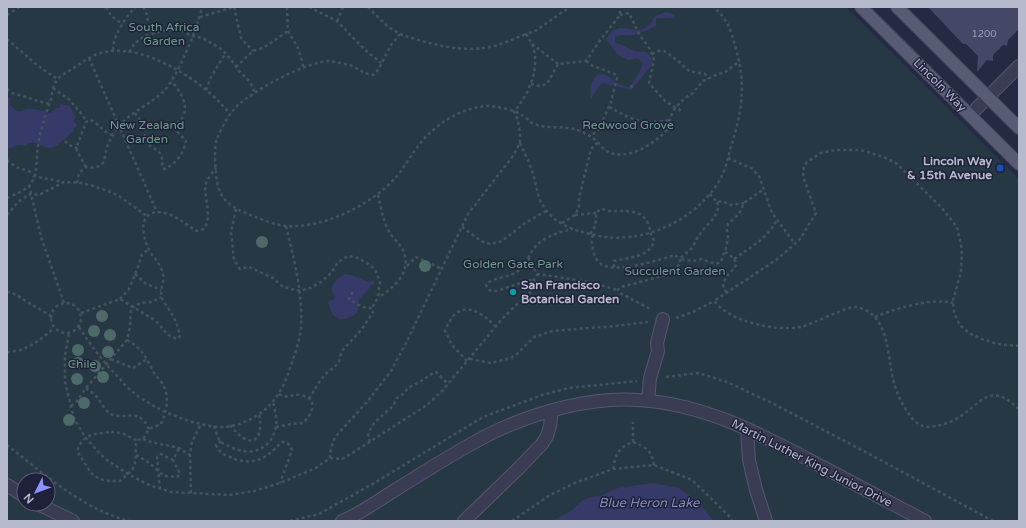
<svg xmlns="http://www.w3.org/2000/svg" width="1026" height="528" font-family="'Varela Round',sans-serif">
  <rect width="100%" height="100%" fill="#252944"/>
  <path fill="#273845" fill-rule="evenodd" d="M7,7H846L1019,179V521H7ZM24,480H48V504H24Z"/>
  <path fill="#353a68" d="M666,12L671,13L674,15V18H658L656,19V26C653,28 638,34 634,35C628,36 622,34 615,37V42L635,51L646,52L651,57L652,62L651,66L631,90L602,83L597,89L591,99C589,91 592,69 606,75C610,77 613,81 617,83C621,85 625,86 629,88C633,83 642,68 643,63C638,56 635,59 628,60L617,54L606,39C618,21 625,31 642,30L652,22L655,16Z
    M7,96L10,98V105C21,117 20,108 31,109C38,109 45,112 51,113L56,108H59L61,104L70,106L76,117L74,121L77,126L73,129L74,132H72L70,133C68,137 67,138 63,140C59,143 55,149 49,148C41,147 34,138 25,146C14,143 15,148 7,149Z
    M345,274L352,275L368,282L373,280L375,284L371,285L368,290L359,299C358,302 359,306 358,309C357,317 346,319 339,319L333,315L328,303L330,300H333L335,297L331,289C334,282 338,277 345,274Z
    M653,483L679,488L695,500L714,521H552L571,511L583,500L591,497L600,496L618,488Z"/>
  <path fill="#444866" d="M928,7H1019V29L1008,40L1007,46L1003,45L993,55V61L987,60L977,72L978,56L966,44H963Z"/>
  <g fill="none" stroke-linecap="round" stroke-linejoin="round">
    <defs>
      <path id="minor" d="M970,115L1019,66
        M648,401L650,378L658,351L657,343L663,319
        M747,429L749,460L756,490L766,521
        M7,485L24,496
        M38,504L73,521
        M342,521C360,514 376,502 392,492C426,471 459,449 494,432C536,412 590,397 637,400C702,403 761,434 817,464C853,483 889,502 925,521
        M464,521L518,469L542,444L547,436L550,426L552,411"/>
      <path id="major" d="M861,7L1019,164
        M897,7L1019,128"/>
    </defs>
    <use href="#minor" stroke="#55576e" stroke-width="14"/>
    <use href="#major" stroke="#41435a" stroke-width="14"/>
    <path stroke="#43545f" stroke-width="2.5" stroke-dasharray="3 3" stroke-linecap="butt" d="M106,7C110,15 115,20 123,24
      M143,7C150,16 146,23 150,34
      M234,7L241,38L253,51
      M287,7L288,31L298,48L304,68
      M309,7L337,21L364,49L381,63
      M368,7L387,26L400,34L391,45L378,70L373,75C365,74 360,70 352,66C346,64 336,62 330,61C307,61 254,90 237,106C230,112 220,130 217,139C214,147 215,164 216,173C217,199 231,208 253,216C263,220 276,225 286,226C323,229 373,204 396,177C404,168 409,158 416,149C431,127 459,108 486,106C498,106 517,110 526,118C529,120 528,121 532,123C545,129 560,126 574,129C579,130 587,134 591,137C597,140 600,146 605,150C626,164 655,143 669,128L670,118L675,108L685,98L693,93L703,81L718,74L724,73L740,61
      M7,15L19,7
      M620,15L629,13L639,34L650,49L654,60L649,83L665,101L683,112
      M200,17L234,7
      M337,21L343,7
      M400,34C429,44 463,54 494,46C505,43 516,38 526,34
      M7,39L37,65L57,79
      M532,44L558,64
      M113,50C113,35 125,19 135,7
      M129,52L135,43L145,36L154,33L167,30L182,31L192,36L203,38L221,49L230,58L238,70L250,82L255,93
      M652,54L658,51H664L677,60L689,71L705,74L708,79
      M89,58L157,212
      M586,61L593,66L613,73L616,75L617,78L611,102L599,129L591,136
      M236,67L253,51L263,48L288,31
      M531,84L540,86L547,84L558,64L586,61L601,39L620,15V7
      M630,86L633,87
      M53,88L70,100L87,121
      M7,89L12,93L49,104
      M206,90L211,77L225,54
      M609,107C634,120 640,125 670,120
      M135,113C138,118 145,124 145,129C146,132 144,135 145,139C149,151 165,146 162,167L164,169C175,165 184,153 186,141L175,129C177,123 182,120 184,114C188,102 179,91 172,81
      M65,141L69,145L77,148
      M520,143C524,153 530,163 533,174C537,187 537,199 546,210C559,227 580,232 599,236C643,244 691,222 716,186C724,175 727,162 730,150C742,112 747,84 735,46C730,27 728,21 714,7
      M728,158L753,169L759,176L772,213L795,244
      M7,160L16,167L34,173
      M86,167L77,151V146L86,122L90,120C99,123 103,133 113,135
      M33,176L63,182
      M77,183L79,173L86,167C92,168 101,168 104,161C105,158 105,154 106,151C108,143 113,133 118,127C129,113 152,103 164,91C178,76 198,27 202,7
      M29,185L41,237L64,303
      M710,194L717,202L722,201L731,205L744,203
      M378,195C381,207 383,222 390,233C394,240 402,245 404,253C411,273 394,287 379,297
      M7,198C15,194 28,190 32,182C38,172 36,157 38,146C40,130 46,114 51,99C52,93 53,84 58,79C62,74 70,71 75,67C84,61 94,54 105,52C146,43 206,83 230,114
      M717,202C722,215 706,224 700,234C696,239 694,246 690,250C687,253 683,255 680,259L693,261L701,259L716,264L721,262L726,248L728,237L727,229L728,224L739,214L744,203L764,189
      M236,209L231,232L234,260L240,269L249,267L273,278L283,287L300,291L310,288L321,282L332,272L338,262L348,256L359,258L375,269L380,282L378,297L372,308
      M7,215L18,202L30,194L39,195L64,182L81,183L93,186L111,192L122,198L147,216
      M575,215L596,213
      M562,223L575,215L579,207V198L591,149L597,143
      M462,227L481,241L490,244L502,241L525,223L546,211
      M590,234C596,227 596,222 596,213C604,205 604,212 612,211C627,211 643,209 649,226C651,232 650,236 654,240C652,257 626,258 614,261V267
      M593,235C591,241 592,246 594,253C595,257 597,261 600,263C613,275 659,260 675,255L680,259V264L670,274L621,287L618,290L620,293L652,310
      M725,252C731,255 734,258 737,264C731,273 726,274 723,285L726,292
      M529,258V263L538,274L589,282L618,290
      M734,259C752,246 766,240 777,220
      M407,266L416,257L442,269
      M135,274L145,283L161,290
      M533,281L538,274
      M7,292H11L51,316
      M120,299L129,289L138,267L142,254L149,249
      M51 318a15 15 0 1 1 30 0a15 15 0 1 1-30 0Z
      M81,313L120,299L156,321L168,335L177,339L180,336C178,325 174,317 168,308C166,305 163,301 162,298C159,290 165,282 163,274C161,263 150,255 147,245C138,223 145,205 171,215C180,219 188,226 197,231C215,230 205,200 205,187C206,180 212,173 216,168
      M875,317C895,309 931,297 953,303
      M676,318L693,312L714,301
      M79,327C91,346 104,363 120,379C124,384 128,389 133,392C153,409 195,427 222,427C240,427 263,415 274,400C283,389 288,375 292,362C296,351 300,339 301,327C303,292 294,260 286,226
      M69,334L65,355V382L74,418L85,437L104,458L128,474L149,485L171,492L230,495L254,491L280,483L316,468L330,458L331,448L335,437L367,402L391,371L406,343L468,214L513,156L520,143V133L518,120L514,112C527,96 539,73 534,51C533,45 530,40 526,34L535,31L570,7
      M127,340C143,349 146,358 154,373C156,376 159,379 162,383C170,396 167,410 161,424L149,429L143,439L136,440
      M1019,346L997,344L982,339L969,333L961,326L957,320L954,311L953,300L961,272L962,250L957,227L941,207L896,163L883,157L861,150H835L821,153L807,162L804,167L803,176L816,213L800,239L789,249L776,260L714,301C717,304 721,309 725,311C744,324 778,331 801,327C813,324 848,306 855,307C859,307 866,310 869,312C889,326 888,358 893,379C896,393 909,422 923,426C929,428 937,426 944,424C951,422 959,418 965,413C973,408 981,398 990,396C1001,393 1011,402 1019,409
      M7,352C26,352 40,340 54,328
      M111,359L133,368L147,359
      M470,359L491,363L511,358L517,354L534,337L552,331L615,326L648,322
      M467,361L452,345L445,331C457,299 477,307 496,327
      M666,377L698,373L727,382L770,402L875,457L993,521
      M86,388C89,390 93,393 96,396C101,402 106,413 113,415C131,419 138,408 149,429
      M309,399C314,391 318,383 323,377C332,366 340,368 341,352L362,329L373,312L372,308L362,307L349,299L353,292
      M71,406L77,401L86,388L127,340L130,327L131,308L141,303L152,302L161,297
      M230,425C248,449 265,445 259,413
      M214,426C216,431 217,437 220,441C223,444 227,445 231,447C251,457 271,450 276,427C277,419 275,410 273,402
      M276,427L291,424L303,423C313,414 319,398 300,395C291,393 289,400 279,394
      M111,432L122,433L136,440V455L135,464L132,470L120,481H109L99,479L91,473L77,451C83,433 95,434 111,432Z
      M143,439L151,442L179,448L190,455
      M221,441L216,445C219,452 224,455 230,457C252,467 267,459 281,442C287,441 290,445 292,450L280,483
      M370,442L368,436L371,428L375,422L393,406L397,398L403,394L408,388L421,381L433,373L436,372L448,384
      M633,442V422
      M7,445C43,473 85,511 130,521
      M136,455L148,462L164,476L177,477L180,474L173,460
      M330,458L342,459L357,450L427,405L443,390L502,319L514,307L532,291L535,288V282L530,280L496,291L489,290L486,285C493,277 506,278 515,273C526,267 528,255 536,246C545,236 560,232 573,229
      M613,469C616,453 618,448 633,442C646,447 652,451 654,465
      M160,489L157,457L161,454L173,460L179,448
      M191,493L190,455L192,442L201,424
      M290,521L319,514L376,482L483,417L542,395L569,388L637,381
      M512,521L550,495L575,483L613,469L654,465L692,480L730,517L732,521"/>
    <use href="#minor" stroke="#3a3c54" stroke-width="12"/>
    <use href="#major" stroke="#585b74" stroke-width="12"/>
  </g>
  <g fill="#4d6a69">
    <circle cx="262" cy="242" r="6"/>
    <circle cx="425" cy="266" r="6"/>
    <circle cx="102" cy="316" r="6"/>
    <circle cx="94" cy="331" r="6"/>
    <circle cx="110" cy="335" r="6"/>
    <circle cx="78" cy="350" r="6"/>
    <circle cx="108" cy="352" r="6"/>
    <circle cx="78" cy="363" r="6"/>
    <circle cx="95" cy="366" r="6"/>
    <circle cx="103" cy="377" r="6"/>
    <circle cx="77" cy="379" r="6"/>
    <circle cx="84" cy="403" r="6"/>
    <circle cx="69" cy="420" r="6"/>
  </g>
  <rect fill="#1a4fb4" stroke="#1e2139" stroke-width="1.5" x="996" y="164" width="8" height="8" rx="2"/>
  <circle fill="#0f9aa8" stroke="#1e2139" stroke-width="1.5" cx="513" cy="292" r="4"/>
  <g text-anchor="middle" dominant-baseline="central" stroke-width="3" stroke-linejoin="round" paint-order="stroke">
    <g font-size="10" fill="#9a9db3">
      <text x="984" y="34">1200</text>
    </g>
    <g font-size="12" fill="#6d9f88" stroke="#1e2139">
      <text x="164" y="27">South Africa<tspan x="164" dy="14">Garden</tspan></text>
      <text x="147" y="125">New Zealand<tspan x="147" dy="14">Garden</tspan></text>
      <text x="628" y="125">Redwood Grove</text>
      <text x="513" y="264">Golden Gate Park</text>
      <text x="675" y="271">Succulent Garden</text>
      <text x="82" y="364">Chile</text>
    </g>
    <g font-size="12" fill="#b7b9cd" stroke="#1e2139">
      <text transform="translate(940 85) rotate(45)">Lincoln Way</text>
      <text transform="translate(812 463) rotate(27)">Martin Luther King Junior Drive</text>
    </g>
    <g font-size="12" font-weight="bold" fill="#b7b9cd" stroke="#1e2139" text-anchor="end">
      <text x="992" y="161">Lincoln Way<tspan x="992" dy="14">&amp; 15th Avenue</tspan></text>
      <text x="521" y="285" text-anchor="start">San Francisco<tspan x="521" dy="14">Botanical Garden</tspan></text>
    </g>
    <g font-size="13" font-style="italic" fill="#858bba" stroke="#1e2139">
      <text x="649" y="503">Blue Heron Lake</text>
    </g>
  </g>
  <rect width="1026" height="528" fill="none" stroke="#b7b9cd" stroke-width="16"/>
  <g transform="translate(36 492) rotate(228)"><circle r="19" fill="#1e2139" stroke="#5b5e74"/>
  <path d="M0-3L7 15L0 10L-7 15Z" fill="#8b94fe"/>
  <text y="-6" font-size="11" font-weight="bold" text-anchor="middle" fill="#b7b9cd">N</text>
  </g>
</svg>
